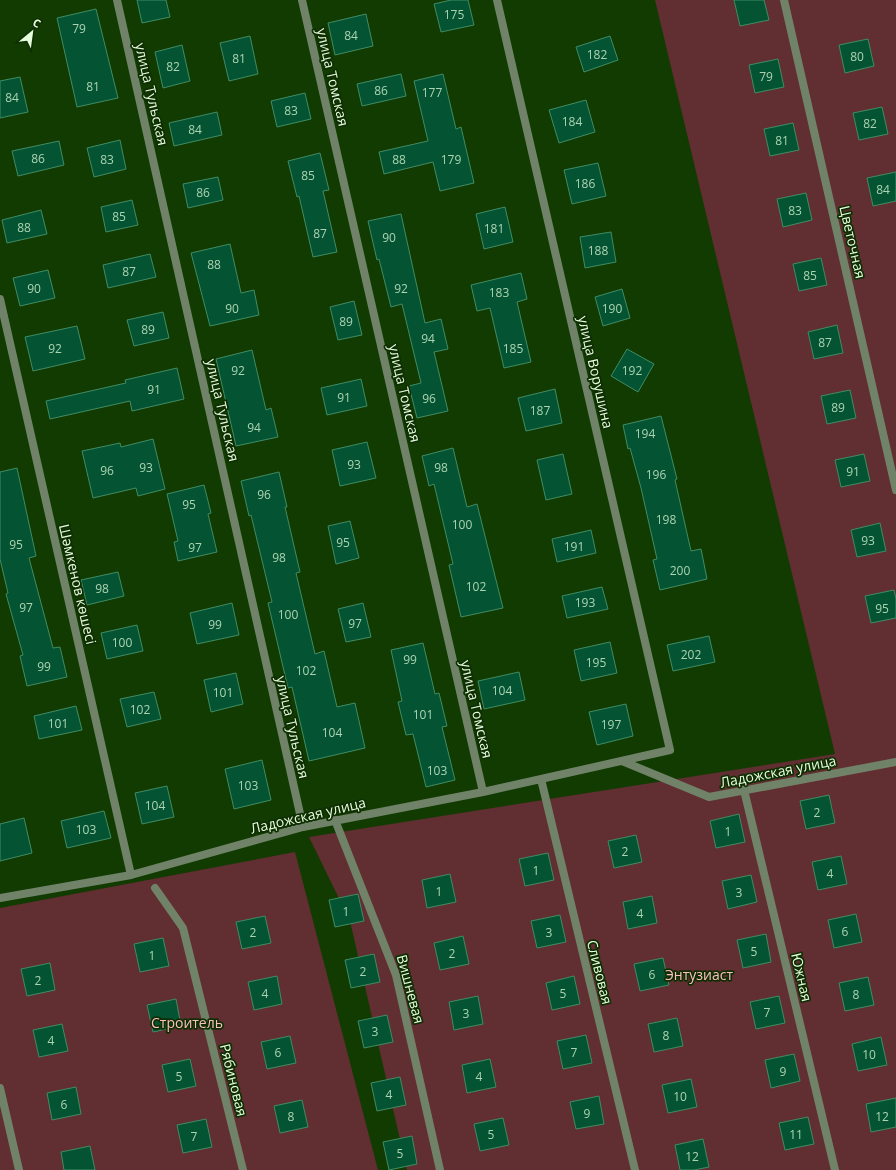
<svg xmlns="http://www.w3.org/2000/svg" width="896" height="1170" font-family="'Open Sans',sans-serif">
  <rect width="100%" height="100%" fill="#113b00"/>
  <path fill="#612e31" d="M655,0H896V1170H407L350,921L309,837L835,754Z
    M295,852L378,1170H0V908Z"/>
  <path fill="#045433" stroke="#418c64" d="M137,0H166L170,17L142,23Z
    M451,0H468L474,25L441,32L434,4Z
    M734,0H764L769,20L740,26Z
    M96,9L118,98L77,107L57,18Z
    M366,14L373,46L335,55L328,23Z
    M250,36L258,74L229,81L220,43Z
    M610,36L618,60L584,72L576,47Z
    M868,39L874,66L845,73L839,45Z
    M182,45L190,81L163,88L155,52Z
    M778,59L784,87L755,93L749,65Z
    M401,74L406,96L362,106L357,84Z
    M443,74L456,129L461,127L474,183L440,191L433,162L384,174L379,152L428,141L414,81Z
    M20,77L28,112L0,118V81Z
    M305,93L311,119L277,127L271,101Z
    M586,100L595,132L559,143L549,110Z
    M882,107L888,134L859,140L853,113Z
    M217,112L222,135L174,146L169,123Z
    M793,123L799,150L770,156L764,129Z
    M120,140L126,169L94,177L87,148Z
    M59,141L64,165L18,176L12,151Z
    M320,153L329,190L323,191L337,252L313,257L299,196L297,197L288,161Z
    M598,163L606,196L572,204L564,170Z
    M896,172V201L873,206L867,178Z
    M218,177L223,200L188,208L183,184Z
    M806,193L812,220L783,227L777,199Z
    M132,200L138,225L106,232L101,207Z
    M505,207L513,242L484,249L476,214Z
    M41,210L47,234L7,243L2,220Z
    M401,214L425,323L441,319L448,349L434,352L448,411L417,418L409,386L421,383L402,304L391,307L379,259L377,260L368,221Z
    M611,232L616,262L585,268L580,237Z
    M230,244L241,293L254,290L259,315L210,326L191,253Z
    M150,254L156,277L108,288L103,265Z
    M821,258L827,285L799,291L793,264Z
    M48,270L55,298L20,306L13,278Z
    M521,273L527,299L517,302L531,362L504,368L490,308L477,311L471,285Z
    M622,289L630,318L603,326L595,297Z
    M354,301L362,335L338,340L330,307Z
    M163,312L169,338L134,346L127,320Z
    M837,325L843,353L814,359L808,332Z
    M77,326L85,359L33,371L25,337Z
    M627,349L654,364L638,392L611,376Z
    M252,350L266,410L271,408L278,437L236,446L216,359Z
    M177,368L184,399L132,411L130,401L50,419L46,401L126,383L125,380Z
    M361,379L367,406L327,415L321,388Z
    M555,389L562,423L526,431L518,398Z
    M850,390L856,418L827,424L821,396Z
    M661,416L677,479L675,480L691,551L701,549L707,579L660,590L653,560L657,559L641,488L630,448L628,449L623,425Z
    M153,439L165,489L138,496L136,488L93,498L82,451L120,443L121,447Z
    M367,442L376,478L340,486L332,450Z
    M453,448L467,507L477,504L503,608L461,617L449,565L453,564L434,484L429,486L422,456Z
    M563,454L572,494L546,500L537,460Z
    M864,454L870,481L841,487L835,460Z
    M17,468L36,556L29,558L53,648L60,647L67,677L27,686L20,656L23,655L6,594L8,593L0,559V472Z
    M279,472L287,507H285L300,572L296,573L315,654L324,651L337,707L355,703L365,748L309,761L292,687L288,688L268,603L272,602L251,515L249,516L241,481Z
    M204,485L211,513L208,514L217,552L178,561L174,542L178,541L167,494Z
    M350,521L359,558L336,564L328,526Z
    M880,523L886,551L857,557L851,530Z
    M591,530L596,553L557,562L552,539Z
    M118,572L124,596L87,605L81,580Z
    M602,587L608,609L567,618L562,596Z
    M894,590L896,599V618L871,623L865,596Z
    M232,603L239,635L197,644L190,613Z
    M363,603L371,637L346,642L338,609Z
    M137,625L143,651L107,659L101,633Z
    M709,636L715,662L673,671L667,645Z
    M610,642L617,673L581,681L574,650Z
    M423,643L435,694L439,693L447,726L442,727L455,780L426,787L413,734L406,735L398,702L402,701L391,650Z
    M519,672L525,700L484,709L478,681Z
    M236,673L243,704L211,712L204,680Z
    M154,692L161,719L127,727L120,699Z
    M626,704L633,736L597,745L589,712Z
    M76,706L82,730L39,739L34,716Z
    M262,760L271,800L234,809L225,769Z
    M167,786L174,817L142,824L135,793Z
    M829,795L835,823L806,829L800,801Z
    M104,811L111,838L67,848L61,821Z
    M739,814L745,842L716,848L710,821Z
    M24,818L32,853L0,861V824Z
    M636,835L642,862L614,868L608,841Z
    M548,853L554,880L525,886L519,859Z
    M841,856L847,884L818,890L812,862Z
    M450,874L456,902L427,908L422,880Z
    M751,875L757,902L728,909L722,881Z
    M358,894L364,921L335,927L329,900Z
    M652,896L657,923L628,929L623,902Z
    M856,914L862,942L834,948L828,920Z
    M560,915L566,942L537,948L531,921Z
    M265,916L271,943L242,949L236,922Z
    M766,934L771,962L743,968L737,940Z
    M463,936L469,964L440,970L434,943Z
    M163,938L169,966L140,972L134,944Z
    M374,954L380,982L351,988L345,960Z
    M663,958L669,985L640,991L634,964Z
    M50,963L55,990L27,996L21,969Z
    M277,976L282,1004L254,1010L248,982Z
    M574,976L580,1004L552,1010L546,983Z
    M868,977L874,1005L845,1011L839,983Z
    M478,996L483,1024L454,1030L449,1002Z
    M779,996L785,1023L756,1029L750,1002Z
    M176,999L181,1026L153,1032L147,1005Z
    M387,1015L393,1042L364,1048L358,1021Z
    M677,1018L683,1046L654,1052L648,1024Z
    M62,1024L68,1051L39,1057L33,1030Z
    M586,1035L592,1063L563,1069L557,1041Z
    M290,1036L296,1063L267,1069L261,1042Z
    M881,1037L887,1065L858,1071L852,1044Z
    M794,1054L800,1081L771,1088L765,1060Z
    M190,1059L196,1086L168,1092L162,1065Z
    M490,1059L496,1087L467,1093L462,1065Z
    M400,1077L406,1105L377,1111L371,1083Z
    M691,1079L697,1107L668,1113L662,1085Z
    M76,1087L81,1114L52,1120L47,1093Z
    M599,1096L604,1124L576,1129L570,1102Z
    M896,1098V1127L871,1132L866,1104Z
    M302,1100L308,1127L280,1133L274,1106Z
    M808,1117L814,1144L785,1150L779,1123Z
    M503,1118L509,1145L480,1151L474,1124Z
    M206,1119L212,1147L183,1153L177,1125Z
    M412,1136L417,1164L389,1170L383,1142Z
    M703,1139L709,1167L694,1170H680L675,1145Z
    M90,1146L95,1170H64L61,1152Z"/>
  <g fill="none" stroke-linecap="round" stroke-linejoin="round">
    <path stroke="#708369" stroke-width="8" d="M117,0L303,827
      M302,0L483,792
      M784,0L896,490
      M0,299L131,875
      M622,761L709,797L896,762
      M541,779L635,1170
      M744,790L835,1170
      M335,820L396,975L440,1170
      M155,888L183,928L243,1170
      M0,898L131,875L303,827L483,792L670,750L497,0
      M0,1088L19,1170"/>
  </g>
  <g text-anchor="middle" dominant-baseline="central" stroke-width="3.5" stroke-linejoin="round" paint-order="stroke">
    <g font-size="12" fill="#add3b2">
      <text x="454" y="14">175</text>
      <text x="79" y="28">79</text>
      <text x="351" y="35">84</text>
      <text x="597" y="54">182</text>
      <text x="857" y="56">80</text>
      <text x="239" y="58">81</text>
      <text x="173" y="66">82</text>
      <text x="766" y="76">79</text>
      <text x="93" y="86">81</text>
      <text x="381" y="90">86</text>
      <text x="432" y="92">177</text>
      <text x="12" y="97">84</text>
      <text x="291" y="110">83</text>
      <text x="572" y="121">184</text>
      <text x="870" y="123">82</text>
      <text x="195" y="129">84</text>
      <text x="782" y="140">81</text>
      <text x="38" y="158">86</text>
      <text x="107" y="159">83</text>
      <text x="399" y="159">88</text>
      <text x="451" y="159">179</text>
      <text x="308" y="175">85</text>
      <text x="585" y="183">186</text>
      <text x="883" y="189">84</text>
      <text x="203" y="192">86</text>
      <text x="795" y="210">83</text>
      <text x="119" y="216">85</text>
      <text x="24" y="227">88</text>
      <text x="494" y="228">181</text>
      <text x="320" y="233">87</text>
      <text x="389" y="237">90</text>
      <text x="598" y="250">188</text>
      <text x="214" y="264">88</text>
      <text x="129" y="271">87</text>
      <text x="810" y="275">85</text>
      <text x="34" y="288">90</text>
      <text x="401" y="288">92</text>
      <text x="499" y="292">183</text>
      <text x="232" y="308">90</text>
      <text x="612" y="308">190</text>
      <text x="346" y="321">89</text>
      <text x="148" y="329">89</text>
      <text x="428" y="338">94</text>
      <text x="825" y="342">87</text>
      <text x="55" y="348">92</text>
      <text x="513" y="348">185</text>
      <text x="238" y="370">92</text>
      <text x="632" y="370">192</text>
      <text x="154" y="389">91</text>
      <text x="344" y="397">91</text>
      <text x="429" y="398">96</text>
      <text x="838" y="407">89</text>
      <text x="540" y="410">187</text>
      <text x="254" y="427">94</text>
      <text x="645" y="433">194</text>
      <text x="354" y="464">93</text>
      <text x="146" y="467">93</text>
      <text x="441" y="467">98</text>
      <text x="107" y="470">96</text>
      <text x="853" y="471">91</text>
      <text x="656" y="474">196</text>
      <text x="264" y="494">96</text>
      <text x="189" y="504">95</text>
      <text x="666" y="519">198</text>
      <text x="462" y="524">100</text>
      <text x="868" y="540">93</text>
      <text x="343" y="542">95</text>
      <text x="16" y="544">95</text>
      <text x="574" y="546">191</text>
      <text x="195" y="547">97</text>
      <text x="279" y="557">98</text>
      <text x="680" y="570">200</text>
      <text x="476" y="586">102</text>
      <text x="102" y="588">98</text>
      <text x="585" y="602">193</text>
      <text x="26" y="607">97</text>
      <text x="882" y="608">95</text>
      <text x="288" y="614">100</text>
      <text x="355" y="623">97</text>
      <text x="215" y="624">99</text>
      <text x="122" y="642">100</text>
      <text x="691" y="654">202</text>
      <text x="410" y="659">99</text>
      <text x="596" y="662">195</text>
      <text x="44" y="666">99</text>
      <text x="306" y="670">102</text>
      <text x="502" y="690">104</text>
      <text x="223" y="692">101</text>
      <text x="140" y="709">102</text>
      <text x="423" y="714">101</text>
      <text x="58" y="723">101</text>
      <text x="611" y="724">197</text>
      <text x="332" y="732">104</text>
      <text x="437" y="770">103</text>
      <text x="248" y="785">103</text>
      <text x="155" y="805">104</text>
      <text x="817" y="812">2</text>
      <text x="86" y="829">103</text>
      <text x="728" y="831">1</text>
      <text x="625" y="851">2</text>
      <text x="536" y="870">1</text>
      <text x="830" y="873">4</text>
      <text x="439" y="891">1</text>
      <text x="739" y="892">3</text>
      <text x="346" y="911">1</text>
      <text x="640" y="913">4</text>
      <text x="845" y="931">6</text>
      <text x="253" y="932">2</text>
      <text x="549" y="932">3</text>
      <text x="754" y="951">5</text>
      <text x="452" y="953">2</text>
      <text x="152" y="955">1</text>
      <text x="363" y="971">2</text>
      <text x="652" y="974">6</text>
      <text x="38" y="980">2</text>
      <text x="265" y="993">4</text>
      <text x="563" y="993">5</text>
      <text x="856" y="994">8</text>
      <text x="767" y="1012">7</text>
      <text x="466" y="1013">3</text>
      <text x="375" y="1031">3</text>
      <text x="666" y="1035">8</text>
      <text x="51" y="1040">4</text>
      <text x="278" y="1052">6</text>
      <text x="574" y="1052">7</text>
      <text x="869" y="1054">10</text>
      <text x="783" y="1071">9</text>
      <text x="179" y="1076">5</text>
      <text x="479" y="1076">4</text>
      <text x="389" y="1094">4</text>
      <text x="680" y="1096">10</text>
      <text x="64" y="1104">6</text>
      <text x="587" y="1113">9</text>
      <text x="291" y="1116">8</text>
      <text x="882" y="1116">12</text>
      <text x="491" y="1134">5</text>
      <text x="796" y="1134">11</text>
      <text x="194" y="1136">7</text>
      <text x="400" y="1153">5</text>
      <text x="692" y="1156">12</text>
    </g>
    <g font-size="14" fill="#e5fddd" stroke="#0f2e03">
      <text transform="translate(333 77) rotate(77)">улица Томская</text>
      <text transform="translate(152 94) rotate(77)">улица Тульская</text>
      <text transform="translate(853 242) rotate(77)">Цветочная</text>
      <text transform="translate(596 372) rotate(77)">улица Ворушина</text>
      <text transform="translate(405 393) rotate(77)">улица Томская</text>
      <text transform="translate(223 410) rotate(77)">улица Тульская</text>
      <text transform="translate(78 584) rotate(77)">Шәмкенов көшесі</text>
      <text transform="translate(477 709) rotate(77)">улица Томская</text>
      <text transform="translate(293 727) rotate(77)">улица Тульская</text>
      <text transform="translate(778 771) rotate(-11)">Ладожская улица</text>
      <text transform="translate(308 815) rotate(-13)">Ладожская улица</text>
      <text transform="translate(600 972) rotate(76)">Сливовая</text>
      <text transform="translate(802 977) rotate(77)">Южная</text>
      <text transform="translate(411 989) rotate(75)">Вишневая</text>
      <text transform="translate(234 1080) rotate(76)">Рябиновая</text>
    </g>
    <g font-size="14" fill="#febfc0" stroke="#0f2e03">
      <text x="699" y="974">Энтузиаст</text>
      <text x="187" y="1022">Строитель</text>
    </g>
  </g>
  <g transform="translate(32 32) rotate(29)" stroke="#0f2e03" stroke-width="3" paint-order="stroke">
  <path d="M0-3L7 15L0 10L-7 15Z" fill="#e5fddd"/>
  <text y="-6" font-size="11" font-weight="bold" text-anchor="middle" fill="#e5fddd">С</text>
  </g>
</svg>
